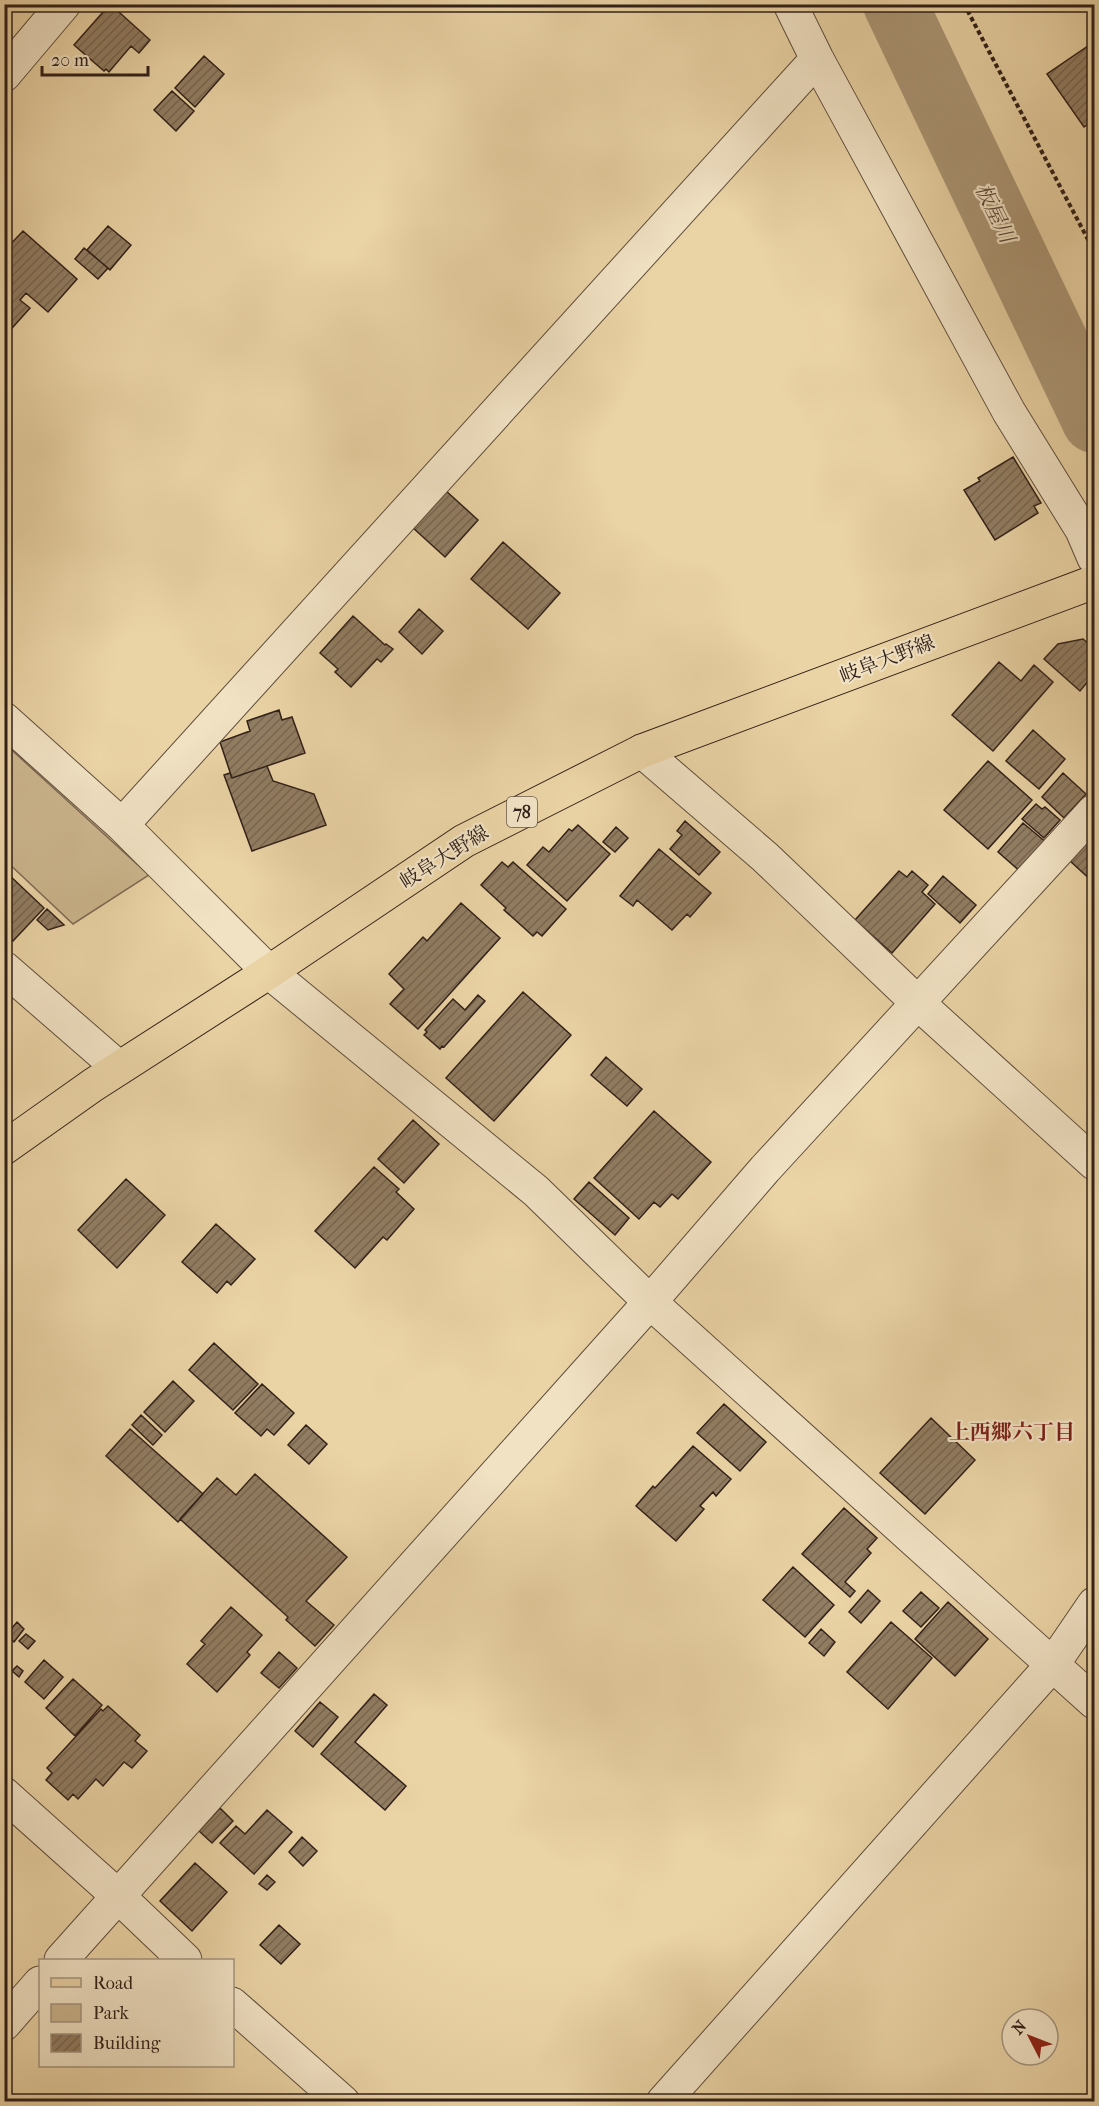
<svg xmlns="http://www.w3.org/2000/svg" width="1099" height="2106" font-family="'IM FELL French Canon','Noto Serif JP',serif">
  <defs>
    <pattern id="building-hatch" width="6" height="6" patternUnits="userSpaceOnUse" patternTransform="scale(1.5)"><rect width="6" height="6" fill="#917d62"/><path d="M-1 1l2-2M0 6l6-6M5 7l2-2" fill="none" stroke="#776650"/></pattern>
  </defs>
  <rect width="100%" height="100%" fill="#ead3a5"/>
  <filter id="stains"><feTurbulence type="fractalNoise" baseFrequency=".00333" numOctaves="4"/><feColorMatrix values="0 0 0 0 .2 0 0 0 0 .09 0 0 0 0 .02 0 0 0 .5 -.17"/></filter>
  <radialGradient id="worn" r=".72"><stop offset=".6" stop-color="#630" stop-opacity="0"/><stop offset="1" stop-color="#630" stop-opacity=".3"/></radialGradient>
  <path fill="#cbb58d" stroke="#7e6a53" stroke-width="1.5" d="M4,743L149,875L73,924L5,860Z"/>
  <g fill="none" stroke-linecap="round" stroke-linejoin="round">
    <path stroke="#ab9675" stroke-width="64" d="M895,4L1094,421"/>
  </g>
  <path fill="url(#building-hatch)" stroke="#312019" stroke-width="1.5" d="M110,4L150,40L139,53L131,46L109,72L106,69L104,71L74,45Z
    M1094,42V120L1084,127L1047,74Z
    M204,56L224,74L195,107L175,88Z
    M172,91L194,111L176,131L154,110Z
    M108,226L131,245L110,270L87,250Z
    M23,231L77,279L48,312L26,293L20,300L30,308L4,337V279L8,275L4,272V251Z
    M84,248L108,268L98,279L75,259Z
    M1013,457L1041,503L1034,506L1038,513L995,540L964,490L980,481L978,478Z
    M445,490L478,520L445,557L412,527Z
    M503,542L560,593L528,629L471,579Z
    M419,609L443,631L422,654L399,632Z
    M353,616L385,645L386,644L393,649L381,662L377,659L351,687L335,672L338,669L320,653Z
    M1083,639L1094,648V674L1080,691L1044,659L1058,644Z
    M999,662L1021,681L1034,665L1053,682L993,751L952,715Z
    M279,710L282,720L292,717L305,753L232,778L220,742L250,731L247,721Z
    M1033,730L1065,759L1039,789L1006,761Z
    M988,761L1032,800L988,849L944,810Z
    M267,766L273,781L314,794L326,825L252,851L224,775L230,773L232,778Z
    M1063,773L1086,794L1064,818L1042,797Z
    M1036,804L1042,809L1045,807L1060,820L1044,838L1022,819Z
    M685,821L720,852L699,875L670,849L682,835L677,831Z
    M1023,823L1047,843L1021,872L998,852Z
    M578,825L610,854L567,901L527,865L543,847L549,852L569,829L572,831Z
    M616,827L628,838L615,852L603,842Z
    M1089,839L1094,844L1093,882L1069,860Z
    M659,849L711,893L690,917L687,914L672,930L637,900L633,906L620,896Z
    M502,862L508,867L513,862L566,909L542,936L537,932L533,936L504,910L506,908L481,885Z
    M899,871L907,877L912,871L928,885L922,892L935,904L892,953L855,920Z
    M8,874L44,908L13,941L4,934V878Z
    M943,876L976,905L960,923L928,894Z
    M461,903L500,938L418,1029L390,1004L404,989L389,974L423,937L427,941Z
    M47,909L64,925L48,930L37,920Z
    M523,992L571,1035L494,1121L446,1078Z
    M478,995L485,1001L444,1047L442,1046L440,1049L424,1035L427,1032L425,1030L453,999L465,1010Z
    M606,1057L642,1089L627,1106L591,1075Z
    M654,1111L711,1162L678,1199L672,1194L660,1207L654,1202L639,1219L594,1178Z
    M413,1120L439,1144L404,1183L378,1159Z
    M374,1167L399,1189L396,1192L414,1209L387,1240L383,1237L355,1268L315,1231Z
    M126,1179L165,1215L117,1268L78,1230Z
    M589,1182L629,1218L615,1235L574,1199Z
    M216,1224L255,1259L231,1285L227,1281L217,1293L182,1262Z
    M214,1343L258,1384L233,1410L189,1370Z
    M173,1381L194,1401L165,1432L144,1412Z
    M262,1384L294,1413L274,1435L267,1429L261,1436L235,1413Z
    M724,1404L766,1442L740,1471L697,1433Z
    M141,1415L162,1435L153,1445L132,1425Z
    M931,1418L975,1460L925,1514L880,1473Z
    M306,1425L327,1444L309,1464L288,1445Z
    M130,1429L203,1494L178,1522L106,1456Z
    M693,1446L731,1479L716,1496L713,1492L700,1506L704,1509L676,1541L636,1506L653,1486L655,1488Z
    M255,1474L347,1557L306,1601L334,1625L315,1646L286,1620L288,1617L180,1519L217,1478L236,1495Z
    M844,1508L877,1538L867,1549L871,1553L845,1582L855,1591L850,1597L802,1554Z
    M793,1567L834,1605L805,1637L763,1600Z
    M868,1590L880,1601L861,1623L849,1612Z
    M921,1592L939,1608L921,1627L903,1611Z
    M948,1602L988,1639L955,1676L915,1639Z
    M231,1607L262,1635L247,1652L250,1655L217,1692L187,1664L205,1644L201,1641Z
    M17,1622L24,1629L14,1642L6,1635Z
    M891,1622L932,1658L888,1709L847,1672Z
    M821,1629L835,1642L824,1656L809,1643Z
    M26,1634L35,1641L28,1649L19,1641Z
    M279,1652L297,1668L279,1688L261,1673Z
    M44,1660L63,1677L44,1699L25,1682Z
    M17,1666L23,1671L19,1677L12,1671Z
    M73,1679L102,1705L75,1736L46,1708Z
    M374,1694L387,1705L355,1742L406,1786L385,1810L321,1754Z
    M320,1702L338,1717L313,1747L295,1731Z
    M108,1706L140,1735L135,1741L147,1751L132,1768L124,1762L103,1786L96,1779L78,1799L73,1794L68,1800L46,1780L52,1773L47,1768L101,1709L103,1711Z
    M220,1808L233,1821L212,1843L199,1831Z
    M267,1810L292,1832L254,1874L220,1843L236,1826L245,1834Z
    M302,1837L317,1851L303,1866L289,1852Z
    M195,1863L227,1892L192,1931L160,1901Z
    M267,1875L275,1882L267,1890L259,1884Z
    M279,1925L300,1944L281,1964L260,1945Z"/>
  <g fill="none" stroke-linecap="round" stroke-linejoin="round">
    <defs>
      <path id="minor" d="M790,4L817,59L1009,412L1082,530L1094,558
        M4,75L64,4
        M4,719L122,825L269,972L536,1191L650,1302L1094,1702
        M642,751L765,857L919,1004L1094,1163
        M122,825L817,59
        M4,968L119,1068
        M4,1794L118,1896L185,1960
        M61,1960L650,1302L765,1169L1094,811
        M232,2004L343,2102
        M4,2024L40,1983
        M663,2102L1053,1664L1094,1604"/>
      <path id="major" d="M4,1148L93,1085L269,972L464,841L642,751L1094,582"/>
    </defs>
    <use href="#minor" stroke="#5f4d3c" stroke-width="35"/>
    <use href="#major" stroke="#312019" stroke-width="35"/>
    <path stroke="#312019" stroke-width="4" stroke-dasharray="4.5 3" stroke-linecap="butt" d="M964,4L1094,251"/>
    <use href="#minor" stroke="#f1e2c4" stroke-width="33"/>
    <use href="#major" stroke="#ead3a5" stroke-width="33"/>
  </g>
  <g text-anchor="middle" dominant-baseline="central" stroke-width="4.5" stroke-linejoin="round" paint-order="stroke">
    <rect fill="#f1e2c4" stroke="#6b5a4c" stroke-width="1.5" x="507" y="797" width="30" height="30" rx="4.5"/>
    <g font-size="18" font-weight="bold" fill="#312019">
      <text x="522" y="812">78</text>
    </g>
    <g font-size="20" fill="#312019" stroke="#f1e2c4">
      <text transform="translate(887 659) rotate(-21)">岐阜大野線</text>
      <text transform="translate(444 857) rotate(-32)">岐阜大野線</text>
    </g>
    <g font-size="21" font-style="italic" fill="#5c4939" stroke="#f1e2c4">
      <text transform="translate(995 213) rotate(64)">板屋川</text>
    </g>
    <g font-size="21" font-weight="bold" fill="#7a1f14" stroke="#f1e2c4">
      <text x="1012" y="1432">上西郷六丁目</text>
    </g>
  </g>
  <rect width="1099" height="2106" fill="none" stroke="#ead3a5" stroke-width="24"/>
  <rect x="6" y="6" width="1087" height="2094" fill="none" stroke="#312019" stroke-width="3"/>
  <rect x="12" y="12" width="1075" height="2082" fill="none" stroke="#312019" stroke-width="1.5"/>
  <rect x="39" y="1959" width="195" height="108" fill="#f1e2c4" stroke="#a49480" stroke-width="1.5"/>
  <rect x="51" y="1978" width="30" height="9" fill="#ead3a5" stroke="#a49480" stroke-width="1.5"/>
  <text x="93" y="1989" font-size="18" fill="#312019">Road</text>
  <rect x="51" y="2004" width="30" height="18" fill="#cbb58d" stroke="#a49480" stroke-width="1.5"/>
  <text x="93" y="2019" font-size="18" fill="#312019">Park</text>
  <rect x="51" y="2034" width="30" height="18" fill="url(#building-hatch)" stroke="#a49480" stroke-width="1.5"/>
  <text x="93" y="2049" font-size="18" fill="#312019">Building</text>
  <g transform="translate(1030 2037) rotate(312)"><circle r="28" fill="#f1e2c4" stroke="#a49480" stroke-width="1.5"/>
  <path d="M0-4.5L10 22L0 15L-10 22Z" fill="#8f2418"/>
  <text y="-9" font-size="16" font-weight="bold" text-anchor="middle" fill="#312019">N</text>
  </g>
  <path d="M42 66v9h106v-9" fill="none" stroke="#312019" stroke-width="3"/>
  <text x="51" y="66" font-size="18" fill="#312019" stroke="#f1e2c4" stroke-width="4.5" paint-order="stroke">20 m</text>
  <rect width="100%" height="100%" filter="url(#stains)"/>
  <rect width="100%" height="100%" fill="url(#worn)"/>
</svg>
